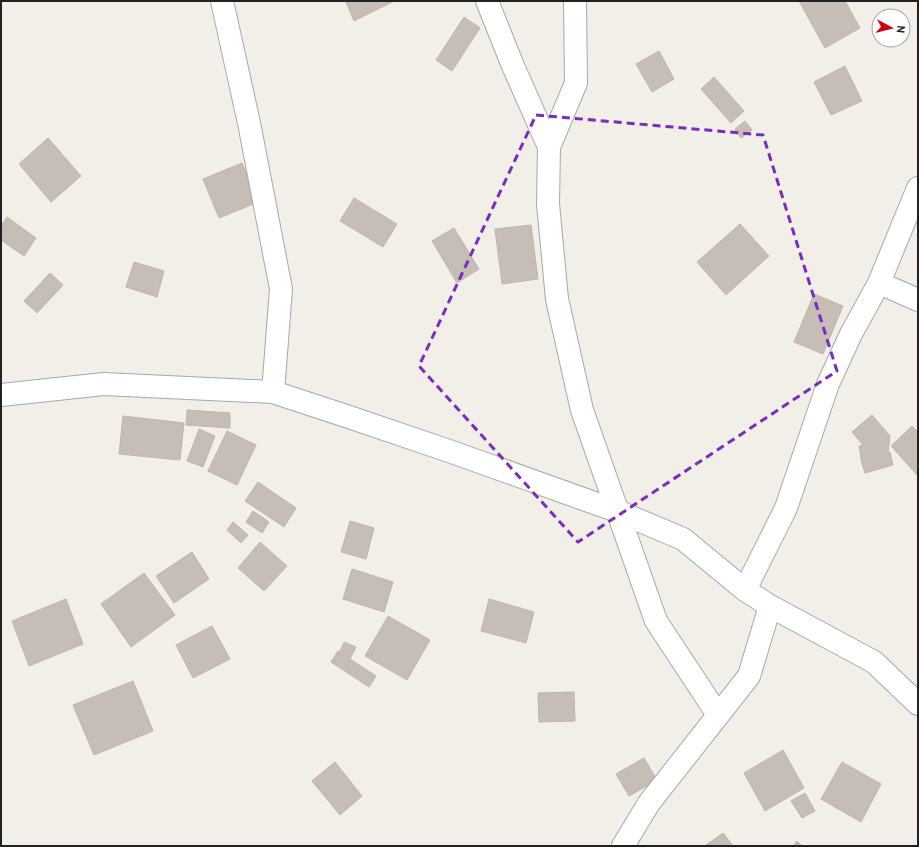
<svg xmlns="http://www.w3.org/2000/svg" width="919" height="847" font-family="'PT Sans',sans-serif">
  <rect width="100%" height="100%" fill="#f2eee8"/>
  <path fill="#c7bdb7" stroke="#c5b3a9" d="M348,1H394L354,21L346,2Z
    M799,1H845L860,28L825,48Z
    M464,17L480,28L452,71L436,60Z
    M659,51L674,79L652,92L636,64Z
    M845,66L862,101L831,115L814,82Z
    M714,77L744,111L731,123L701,89Z
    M745,121L752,130L741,138L735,129Z
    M48,138L81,176L51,202L19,164Z
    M242,163L258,202L219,218L203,179Z
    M354,198L397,224L383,247L340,221Z
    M7,217L36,238L24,256L1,240V226Z
    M740,224L769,256L726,295L697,262Z
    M531,225L538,279L502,284L495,229Z
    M454,228L479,269L457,283L432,241Z
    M134,262L164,271L157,297L126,287Z
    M50,273L63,285L37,313L24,301Z
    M814,294L843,306L823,354L794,342Z
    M187,410L230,413V428L186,425Z
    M872,415L890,436L888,453L890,452L893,465L865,473L862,464L859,446L863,445L852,432Z
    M123,416L184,423L180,460L119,454Z
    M912,426L918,432V476L891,446Z
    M199,429L215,436L203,467L187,461Z
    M227,431L256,445L237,485L208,471Z
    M258,482L296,508L284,527L245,501Z
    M253,511L269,522L262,533L246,522Z
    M350,521L374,528L366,559L341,552Z
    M233,522L248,535L241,543L227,530Z
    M260,542L287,566L264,591L238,568Z
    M192,552L209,579L174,603L156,576Z
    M352,569L393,582L384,612L343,599Z
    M144,573L175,615L131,647L101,604Z
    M66,599L83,644L29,666L12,621Z
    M489,599L534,612L526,643L481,631Z
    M388,616L430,640L407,680L365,656Z
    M212,626L230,659L193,678L176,645Z
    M344,642L356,647L350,659L376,676L369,687L331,662L338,651L340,652Z
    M133,681L153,731L94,755L73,705Z
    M574,692L575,721L539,722L538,693Z
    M783,750L804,788L765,811L744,773Z
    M644,758L657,780L629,796L616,774Z
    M335,762L362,796L340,815L312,781Z
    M842,762L881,784L861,822L821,799Z
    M805,793L815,811L802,818L791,801Z
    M723,833L733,846H707L706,845Z
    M797,841L802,846H793Z"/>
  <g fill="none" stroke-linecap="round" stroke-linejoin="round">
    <defs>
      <path id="minor" d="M222,1L249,123L281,289L273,392
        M487,1L513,66L549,147
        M575,1L576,83L549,147L548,204L557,299L582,410L656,621L718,715
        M879,283L918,300
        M1,395L104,384L273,392L349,417L449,451L617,511L683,539L745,590L770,606L874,662L918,704
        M745,590L786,508L828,384L851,334L879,283L918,188
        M623,846L649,803L749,676L770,606"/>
    </defs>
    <use href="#minor" stroke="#a8a8a8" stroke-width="24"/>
    <use href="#minor" stroke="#fff" stroke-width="22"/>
  </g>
  <path fill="none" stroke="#7b2cbf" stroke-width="3" stroke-dasharray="8 5" stroke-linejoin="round" d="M536,115L763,135L837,371L578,542L419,366Z"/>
  <rect width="919" height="847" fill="none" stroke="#212121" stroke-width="4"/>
  <g transform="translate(891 28) rotate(97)"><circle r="19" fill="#ffffff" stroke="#a6a6a6"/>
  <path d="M0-3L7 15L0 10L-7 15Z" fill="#d3000f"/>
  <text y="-6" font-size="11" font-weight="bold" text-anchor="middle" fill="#212121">N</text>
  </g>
</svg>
